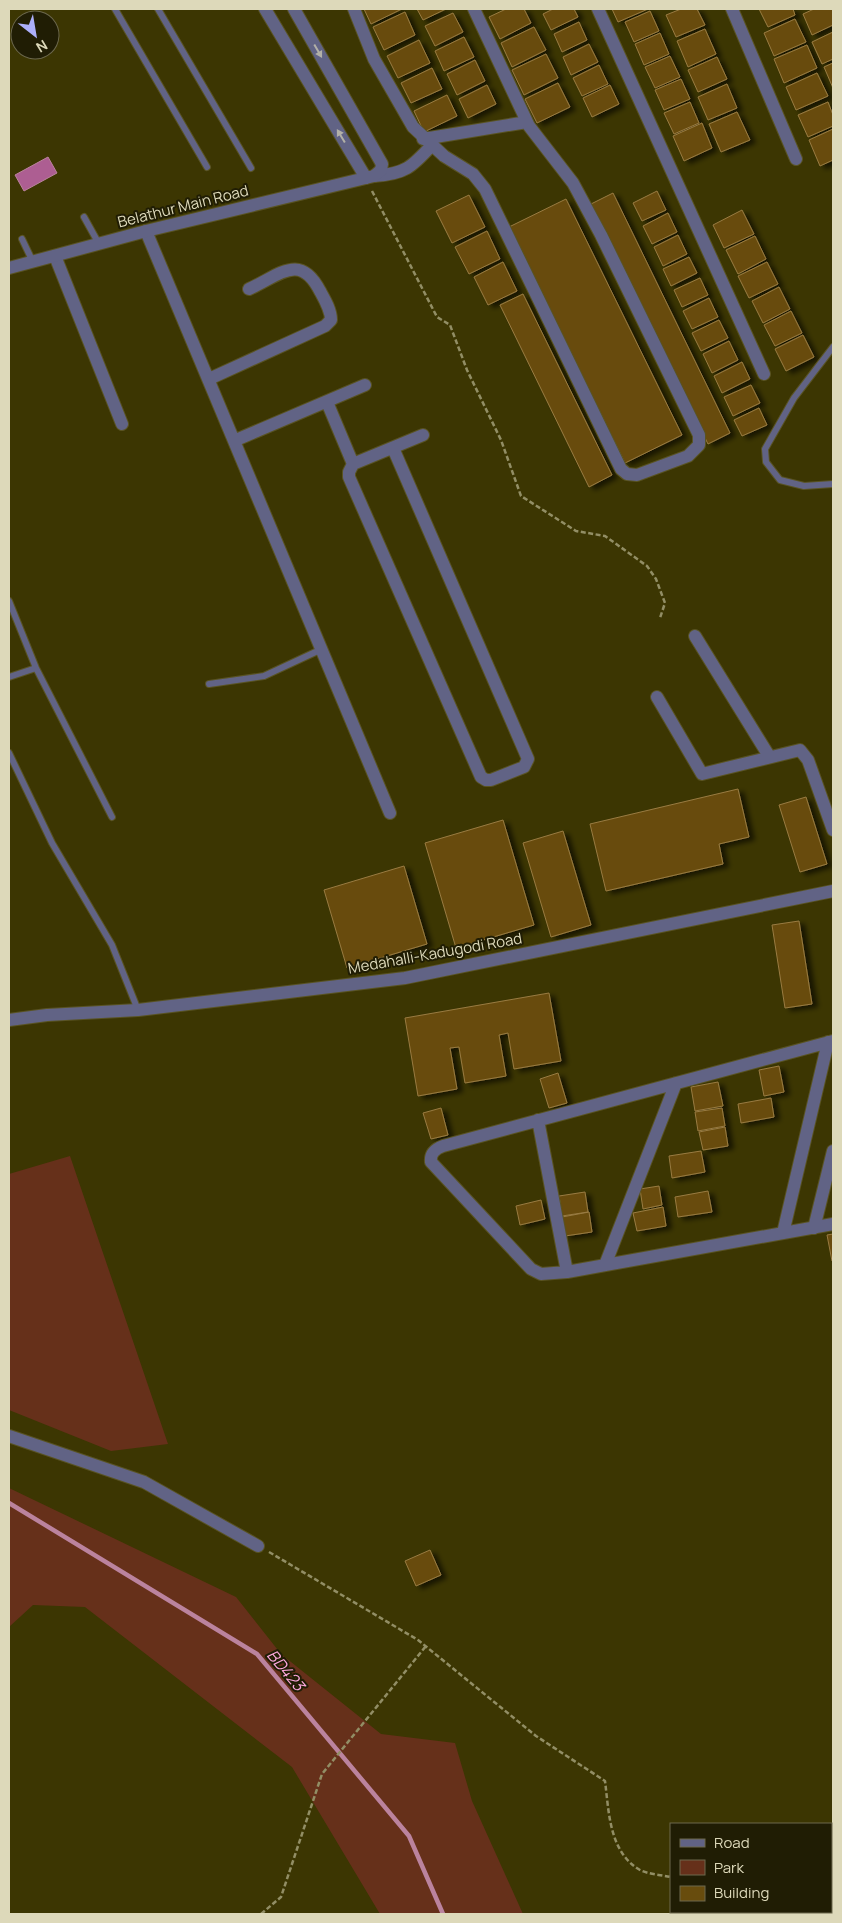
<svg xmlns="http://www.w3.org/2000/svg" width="842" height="1923" font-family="Manrope,sans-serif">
  <defs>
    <filter id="shadow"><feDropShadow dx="5.5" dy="3" stdDeviation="2.5" flood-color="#0009"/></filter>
  </defs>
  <rect width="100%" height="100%" fill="#3c3602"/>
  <path fill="#66301a" d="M70,1156L168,1444L111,1451L9,1410V1174Z
    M9,1488L236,1597L281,1654L381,1734L455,1743L472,1801L523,1914H380L292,1767L85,1607L33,1605L9,1627Z"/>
  <path fill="#ad5e92" stroke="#bb839e" d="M48,157L57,173L24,191L15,175Z"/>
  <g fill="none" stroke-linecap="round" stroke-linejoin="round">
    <path stroke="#bb839e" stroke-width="4.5" d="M9,1503L257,1654L409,1836L443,1914"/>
  </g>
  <path fill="#684c0d" stroke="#997b42" filter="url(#shadow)" d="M364,9H402L371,24Z
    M417,9H446L423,20Z
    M506,9H524L531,23L500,39L489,17Z
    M553,9H574L578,17L551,30L543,14Z
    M612,9H648L618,22Z
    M681,9H697L705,25L676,37L666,15Z
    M759,9H793L795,15L768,27Z
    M814,9H833V25L812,35L803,14Z
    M650,11L659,31L634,42L625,22Z
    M405,12L415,35L384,50L373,27Z
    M453,13L463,32L435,46L425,26Z
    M795,19L806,42L774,56L764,33Z
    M579,22L587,40L562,52L554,34Z
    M534,27L546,50L512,67L501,43Z
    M705,29L716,54L688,67L677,41Z
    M833,32V59L822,64L812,42Z
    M660,33L669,54L644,65L635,44Z
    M464,37L474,57L444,71L435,51Z
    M419,40L430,63L398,78L387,56Z
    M589,44L598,62L571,75L563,57Z
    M807,45L817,68L784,83L774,59Z
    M546,54L558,78L524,95L512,70Z
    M670,56L680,77L655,88L645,67Z
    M717,57L727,79L698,92L688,70Z
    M475,60L485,81L457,95L447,74Z
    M833,63V88L824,67Z
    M599,65L608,84L582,96L573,78Z
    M432,68L442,89L411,103L401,83Z
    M817,73L828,96L796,110L786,87Z
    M681,79L690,99L664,110L655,90Z
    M558,83L570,107L537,123L525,99Z
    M727,84L737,108L708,120L698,97Z
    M487,85L496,104L468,118L459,99Z
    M610,85L619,104L592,117L583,98Z
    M447,95L457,116L424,132L414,111Z
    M690,102L699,123L674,134L664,113Z
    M828,102L833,115V126L808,137L798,115Z
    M737,112L750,140L721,152L709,124Z
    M702,123L712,148L684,161L673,136Z
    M833,129V160L820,166L809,140Z
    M657,191L666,210L642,221L633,203Z
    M613,193L730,433L708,444L591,204Z
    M469,195L485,227L452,243L436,211Z
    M566,199L682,435L625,463L509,227Z
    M742,210L754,234L724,248L713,225Z
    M668,213L677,232L652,244L643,226Z
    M487,231L500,259L469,274L455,247Z
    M678,235L687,254L663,266L654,247Z
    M755,236L766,259L738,274L726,250Z
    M689,257L697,273L671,286L663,269Z
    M503,262L517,291L488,305L474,277Z
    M767,262L778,284L749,298L738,276Z
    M700,278L708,295L682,307L674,290Z
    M779,287L790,309L763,323L752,301Z
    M523,294L612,475L589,487L500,305Z
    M709,298L718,317L692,329L683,311Z
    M791,311L802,333L775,346L764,325Z
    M719,320L728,338L701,351L692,333Z
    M803,335L814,357L786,371L775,349Z
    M729,341L738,360L712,373L703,354Z
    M742,362L750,379L722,393L714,376Z
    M751,385L760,403L733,416L724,397Z
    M759,408L767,425L742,436L734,420Z
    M738,789L749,837L719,844L723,864L606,891L590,824Z
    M806,797L827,864L800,872L779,805Z
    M503,820L534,925L456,948L425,843Z
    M563,831L591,925L551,937L523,843Z
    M404,866L427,944L347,968L324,890Z
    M799,921L812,1004L785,1008L772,925Z
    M549,993L561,1061L514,1069L508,1033L499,1035L506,1076L465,1083L459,1047L450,1048L457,1089L418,1096L405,1018Z
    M779,1066L784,1092L764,1096L759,1070Z
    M558,1073L567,1103L549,1108L540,1079Z
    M718,1082L723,1106L695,1111L691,1087Z
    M771,1098L774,1117L741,1123L738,1104Z
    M441,1108L448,1135L431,1139L423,1113Z
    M722,1108L725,1126L698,1131L695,1112Z
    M725,1127L728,1146L703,1150L699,1132Z
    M701,1151L705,1172L672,1178L669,1156Z
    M659,1186L662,1205L643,1209L640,1189Z
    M708,1191L712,1212L678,1217L675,1197Z
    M585,1192L588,1212L562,1216L559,1196Z
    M541,1200L545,1219L520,1225L516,1206Z
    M663,1207L666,1226L637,1231L633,1213Z
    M589,1212L592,1232L565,1236L562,1217Z
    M833,1234V1261H832L827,1235Z
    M430,1550L441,1575L416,1586L405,1561Z"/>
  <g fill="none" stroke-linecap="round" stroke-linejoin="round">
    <defs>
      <path id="service" d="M115,9L207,167
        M158,9L251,168
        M84,217L99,244
        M22,239L33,262
        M833,347L794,398L765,449L766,462L780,480L804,486L833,484
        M9,601L36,668L112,817
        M9,677L36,668
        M209,684L264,676L322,649
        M9,753L52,843L112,945L138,1010"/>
      <path id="minor" d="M354,9L374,59L413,127L444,156L473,174L485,189L621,469L627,474L637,475L688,456L699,445V435L601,235L573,183L529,126L474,9
        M598,9L764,374
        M732,9L796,159
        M423,139L527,122
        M374,176C405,174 412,167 432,145
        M146,231L390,813
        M55,256L122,424
        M209,379L325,326L331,320C331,310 325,300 320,291C300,252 280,275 249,289
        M327,402L353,464
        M236,440L365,385
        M393,448L528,759L524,767L491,780H486L481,777L349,477V472L353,464L423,435
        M695,636L769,756
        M657,697L702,774L800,750L808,760L833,830
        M833,1041L443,1146C435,1149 430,1153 431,1162L531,1269L541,1274L567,1272L833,1224
        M538,1120L567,1272
        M814,1228L833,1151
        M783,1233L828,1042
        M605,1265L676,1083
        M9,1436L144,1482L258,1546"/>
      <path id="tertiary" d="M265,9L366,178
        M9,268L146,231L374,176L381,170L382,164L294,9
        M9,1020L47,1015L138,1010L405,978L833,891"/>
    </defs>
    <use href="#service" stroke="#595323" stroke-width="8"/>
    <use href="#minor" stroke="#595323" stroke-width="14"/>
    <use href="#tertiary" stroke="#595323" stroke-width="14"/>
    <path stroke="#928e65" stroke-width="2.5" stroke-dasharray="5 2.5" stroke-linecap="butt" d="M372,191L437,317L450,325L467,370L501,440L521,496L576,531L605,536L647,566L656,579L665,603L660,618
      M269,1552L418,1640L536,1736L605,1781C609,1812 609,1852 640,1870C648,1874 661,1875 671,1877
      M707,1912L708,1914
      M261,1914L281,1897L322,1774L426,1646"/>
    <use href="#service" stroke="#616385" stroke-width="6"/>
    <use href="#minor" stroke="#616385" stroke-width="12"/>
    <use href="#tertiary" stroke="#616385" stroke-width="12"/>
  </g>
  <defs><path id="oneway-solid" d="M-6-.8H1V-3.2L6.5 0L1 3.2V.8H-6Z" transform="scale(1.25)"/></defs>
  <g fill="#b2b0a7">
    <use href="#oneway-solid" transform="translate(318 51) rotate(60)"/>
    <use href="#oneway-solid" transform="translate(341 136) rotate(-121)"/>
  </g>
  <g text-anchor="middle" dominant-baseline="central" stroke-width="4" stroke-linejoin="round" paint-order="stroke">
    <g font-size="15" fill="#ddd9ba" stroke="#201d04">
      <text transform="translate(183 206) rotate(-14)">Belathur Main Road</text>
      <text transform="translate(435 953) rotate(-10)">Medahalli-Kadugodi Road</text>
    </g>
    <g font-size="16" font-style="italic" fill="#fea8de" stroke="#201d04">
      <text transform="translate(286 1670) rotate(50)">BD423</text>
    </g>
  </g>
  <rect width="842" height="1923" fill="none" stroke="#ddd9ba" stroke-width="20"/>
  <rect x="670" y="1823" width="162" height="90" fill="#201d04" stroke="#6c684d"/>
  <rect x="680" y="1839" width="25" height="8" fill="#616385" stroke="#6c684d"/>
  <text x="714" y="1848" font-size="15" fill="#ddd9ba">Road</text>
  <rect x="680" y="1860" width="25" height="15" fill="#66301a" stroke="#6c684d"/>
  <text x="714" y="1873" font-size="15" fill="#ddd9ba">Park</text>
  <rect x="680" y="1886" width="25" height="15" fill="#684c0d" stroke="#6c684d"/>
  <text x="714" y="1898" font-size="15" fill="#ddd9ba">Building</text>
  <g transform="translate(35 35) rotate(149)"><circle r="24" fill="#201d04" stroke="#6c684d"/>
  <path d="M0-4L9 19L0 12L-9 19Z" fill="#acaffb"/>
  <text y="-8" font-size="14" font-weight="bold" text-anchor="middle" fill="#ddd9ba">N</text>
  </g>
</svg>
